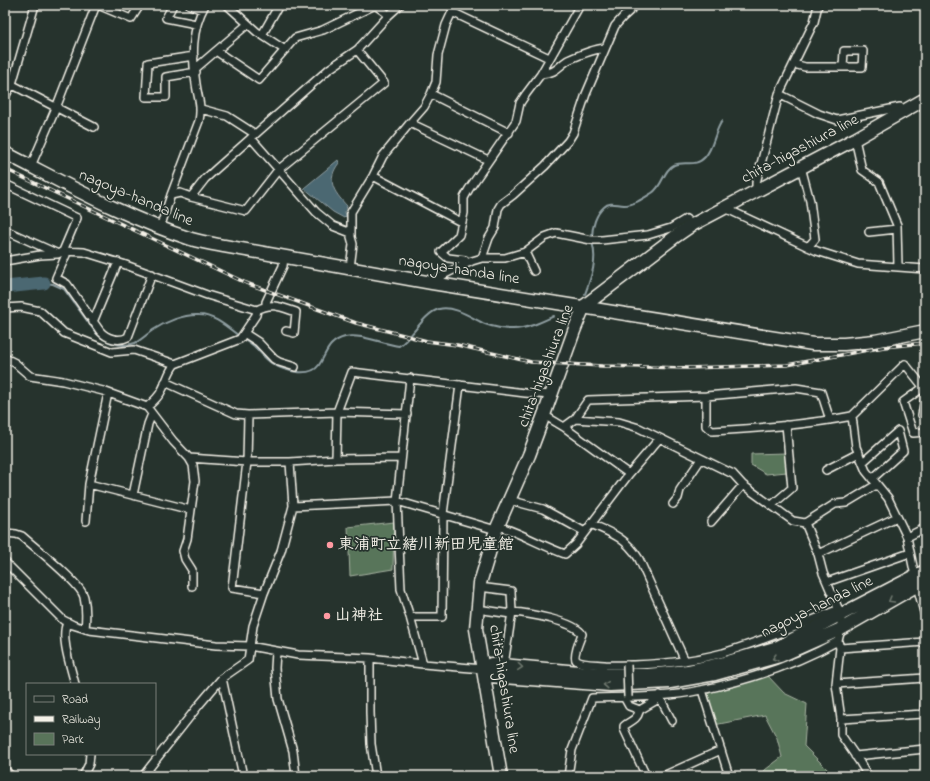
<svg xmlns="http://www.w3.org/2000/svg" width="930" height="781" font-family="'Indie Flower','Klee One',sans-serif">
  <rect width="100%" height="100%" fill="#26332d"/>
  <filter id="ink" filterUnits="userSpaceOnUse"><feTurbulence type="fractalNoise" baseFrequency=".025" numOctaves="2"/><feDisplacementMap in="SourceGraphic" scale="8" xChannelSelector="R" yChannelSelector="G"/><feConvolveMatrix kernelMatrix="1 2 1 2 8 2 1 2 1" color-interpolation-filters="sRGB"/></filter>
  <g filter="url(#ink)">
    <path fill="#59745a" stroke="#a6b2a1" d="M786,453L787,472L766,474L751,465V454Z
      M394,522L393,569L350,576L348,527Z
      M768,676L784,693L807,704L804,746L834,776H757L782,757L777,738L765,715L714,725L705,696L717,688Z"/>
    <path fill="#4c6772" stroke="#8f9ea1" d="M338,160L339,163C326,180 333,191 347,206L345,212L346,216L344,218L333,212L304,188Z"/>
    <g fill="none" stroke-linecap="round" stroke-linejoin="round">
      <path stroke="#8f9ea1" stroke-width="2" d="M592,237C592,227 596,214 604,207C610,201 617,205 624,205C634,205 644,198 652,193C663,186 663,170 674,165C685,160 695,168 705,157C714,147 714,132 722,121
        M44,283L53,284L64,289L96,333C106,343 121,348 135,343C141,340 147,334 153,330C165,322 184,314 199,315C214,315 227,327 239,336
        M585,294C591,278 598,260 592,242
        M243,338C247,341 252,344 255,347C261,353 266,360 273,364C284,371 310,378 319,365C327,353 327,342 345,337C360,333 383,344 399,346C413,337 423,314 439,309C454,305 472,318 485,324C493,327 504,329 513,329C527,329 541,322 554,316"/>
      <path stroke="#4c6772" stroke-width="13" d="M5,287L44,283"/>
      <defs>
        <path id="minor" d="M98,5L131,19L140,5
          M173,5L166,18L196,24
          M190,5L202,10
          M227,5L257,32L262,35L279,5
          M375,5L389,15
          M452,12L549,58
          M262,35L285,50
          M216,51L248,24
          M194,56L148,63L146,97H166V77L196,72
          M794,64L805,67H862L863,51H844L843,67
          M195,69L216,51L259,80L295,38L323,30L375,5
          M541,74C558,72 556,68 568,60C577,56 595,49 605,48
          M5,81L94,127
          M431,94L509,133
          M779,94L819,114L837,120L900,107L904,111
          M5,97L12,84L35,5
          M201,109L227,116L255,134
          M410,123L488,160
          M251,138L316,212L333,226L351,233
          M855,139L862,170L879,182L897,225L898,266
          M31,166L56,108L96,5
          M801,167L810,201L815,239L808,247
          M373,176L457,220L462,222
          M5,184L77,218L63,251L66,255L56,278L67,284L100,331C107,339 119,342 128,337L152,274
          M756,191V183L779,94L814,22L818,5
          M171,195L180,193L191,197L205,179L216,169L329,69L357,50L389,15L400,5
          M191,197L246,211L278,170L384,83L357,50
          M726,207L727,209L817,251L858,264L925,269
          M160,228L171,195L199,121C202,105 198,99 196,84C192,56 191,30 205,5
          M5,230L56,253
          M869,232L897,229
          M525,252L534,271
          M482,258L489,238L495,228L498,209L501,204L513,195L545,166L568,141L573,133L586,94L615,26L623,17L636,5
          M5,261L40,255L58,254L63,251L84,252L123,264L207,295L257,310L256,315L240,339L175,364C168,372 167,381 162,390C159,397 153,402 147,407
          M466,263L465,260L448,258L441,252L459,235L464,213V198L469,189L516,121L520,103L526,94L541,74L580,5
          M350,268L353,244L351,237V212L373,176L383,156L410,123L424,107L431,94L436,82L438,55L446,25L452,12L453,5
          M432,283L445,274L472,261L482,258H505L525,252L545,237L556,233L591,240H602L648,235L671,228L686,219L692,225
          M266,305V302L283,266L284,257
          M5,308L21,307L40,311L64,333L97,346L112,352L134,350L175,364
          M257,310C272,302 281,307 296,312L294,333L286,331
          M93,322L118,262
          M244,333L258,342L274,359L279,362L295,367
          M5,358L15,363L30,376L63,381L103,391L147,407L173,441L189,458L247,462H290L336,459L401,458
          M410,378L397,501L401,589L410,617L423,664
          M165,382L236,414L248,415
          M924,387L903,402L913,433L925,432
          M706,396V426L712,431C759,428 806,425 852,416L856,447L866,471L888,498L907,537L917,586L925,616
          M922,415L925,398
          M852,416L905,364L925,389
          M575,419L619,422L639,428L733,474L743,485L793,521L805,523L818,554L823,573L841,615V629L838,641L840,648L836,684L841,719V735L859,761L868,776
          M564,427L575,419L588,400L706,396L796,388L821,392L830,420
          M189,458L193,465L195,481L187,539L183,551L185,559L192,570V586
          M336,459L337,412L352,372L525,393L551,395
          M863,462L898,431L903,451L872,479
          M826,470L859,453
          M629,474L659,439
          M89,484L191,510
          M133,495L148,424L152,414
          M509,500L543,509L585,532
          M673,504L678,498L680,490L701,459
          M772,505L792,488L786,425
          M293,506L397,501L496,530
          M86,521L89,484L108,393
          M711,522L743,485
          M805,523L835,504L846,503L876,485
          M591,524C612,533 626,538 639,559L685,661
          M498,526C521,533 542,546 565,554L576,544L629,474L564,427L544,415
          M5,533L16,534L22,536C34,547 81,583 84,597C86,606 86,620 85,629
          M907,537L925,528
          M818,554L897,517
          M5,562L63,620L73,625L89,630L216,645L249,646L298,655L370,658L423,664L483,669
          M827,582L910,553
          M479,587L511,591L512,612C527,613 574,621 582,634C580,639 573,656 576,660C580,665 599,664 605,665C644,666 685,663 723,653C762,641 801,625 839,609
          M264,593L232,588L247,462L248,415L337,412L407,414
          M477,609L511,614
          M410,617H442L443,514L460,385
          M67,623C60,637 71,668 75,684
          M840,648L925,642
          M276,652L275,668L278,699L293,751L296,776
          M370,658V712L371,744L376,776
          M504,665L512,612
          M222,678L243,776
          M836,684L925,678
          M702,690L729,776
          M624,697L629,706L637,709L639,712C637,720 630,721 624,726V729L646,776
          M660,698L672,721
          M638,711L657,700L660,695
          M925,716L924,714L925,697
          M841,719L924,714
          M855,756L925,749
          M5,770L11,776
          M83,776L89,764L90,754
          M143,776L199,705L222,678L248,660L253,626L264,593L281,551L293,506L290,462
          M568,776L572,750L592,698C628,697 666,698 701,690C749,680 795,665 838,641
          M663,776L721,750"/>
        <path id="primary" d="M5,153C66,184 126,218 191,239C201,242 213,244 224,246L432,283L813,344H844L875,341L925,331
          M925,571L778,647L728,662L688,671L648,675H611L491,664L483,669L490,676L610,685L670,682L715,674L780,656L841,629L925,581
          M501,776L476,629L480,583L496,530L529,455L544,415L574,331L584,306L676,236L692,225L855,139L925,99"/>
      </defs>
      <use href="#minor" stroke="#f4f1e8" stroke-width="10"/>
      <use href="#primary" stroke="#f4f1e8" stroke-width="15"/>
      <use href="#minor" stroke="#26332d" stroke-width="7"/>
      <use href="#primary" stroke="#26332d" stroke-width="12"/>
      <defs>
        <path id="rail" d="M5,169L246,283L356,323L427,341L457,345L531,362L602,366L687,368L787,365L884,347L925,343"/>
      </defs>
      <use href="#rail" stroke="#f4f1e8" stroke-width="3.5"/>
      <use href="#rail" stroke="#26332d" stroke-width="2" stroke-dasharray="6" stroke-linecap="butt"/>
      <defs>
        <path id="minor-bridge" d="M627,665L628,697"/>
      </defs>
      <use href="#minor-bridge" stroke="#f4f1e8" stroke-width="10" stroke-linecap="butt"/>
      <use href="#minor-bridge" stroke="#26332d" stroke-width="7"/>
    </g>
    <defs><path id="oneway-chevron" d="M-2-3.5L2.5 0L-2 3.5" fill="none" stroke-width="1.6" stroke-linecap="round" stroke-linejoin="round"/></defs>
    <g stroke="#6e766e">
      <use href="#oneway-chevron" transform="translate(891 600) rotate(150)"/>
      <use href="#oneway-chevron" transform="translate(775 658) rotate(164)"/>
      <use href="#oneway-chevron" transform="translate(520 667) rotate(5)"/>
      <use href="#oneway-chevron" transform="translate(606 685) rotate(-177)"/>
    </g>
  </g>
  <g fill="#ff9aa2" stroke="#26332d" stroke-width="1.5">
    <circle cx="330" cy="545" r="4"/>
    <circle cx="327" cy="616" r="4"/>
  </g>
  <g text-anchor="middle" dominant-baseline="central" stroke-width="3.5" stroke-linejoin="round" paint-order="stroke">
    <g font-size="16" fill="#f4f1e8" stroke="#26332d">
      <text transform="translate(800 149) rotate(-28)">chita-higashiura line</text>
      <text transform="translate(136 198) rotate(23)">nagoya-handa line</text>
      <text transform="translate(459 270) rotate(9)">nagoya-handa line</text>
      <text transform="translate(546 366) rotate(-69)">chita-higashiura line</text>
      <text transform="translate(817 607) rotate(-26)">nagoya-handa line</text>
      <text transform="translate(504 689) rotate(81)">chita-higashiura line</text>
    </g>
    <g font-size="16" font-weight="bold" fill="#f4f1e8" stroke="#26332d" text-anchor="start">
      <text x="338" y="545">東浦町立緒川新田児童館</text>
      <text x="335" y="616">山神社</text>
    </g>
  </g>
  <rect width="930" height="781" fill="none" stroke="#26332d" stroke-width="20"/>
  <rect x="10" y="10" width="910" height="761" fill="none" stroke="#f4f1e8" stroke-width="1.5" filter="url(#ink)"/>
  <rect x="26" y="683" width="130" height="72" fill="#26332d" stroke="#787f78"/>
  <rect x="34" y="696" width="20" height="6" fill="#26332d" stroke="#787f78"/>
  <text x="62" y="703" font-size="12" fill="#f4f1e8">Road</text>
  <rect x="34" y="716" width="20" height="6" fill="#f4f1e8" stroke="#787f78"/>
  <text x="62" y="723" font-size="12" fill="#f4f1e8">Railway</text>
  <rect x="34" y="733" width="20" height="12" fill="#59745a" stroke="#787f78"/>
  <text x="62" y="743" font-size="12" fill="#f4f1e8">Park</text>
</svg>
